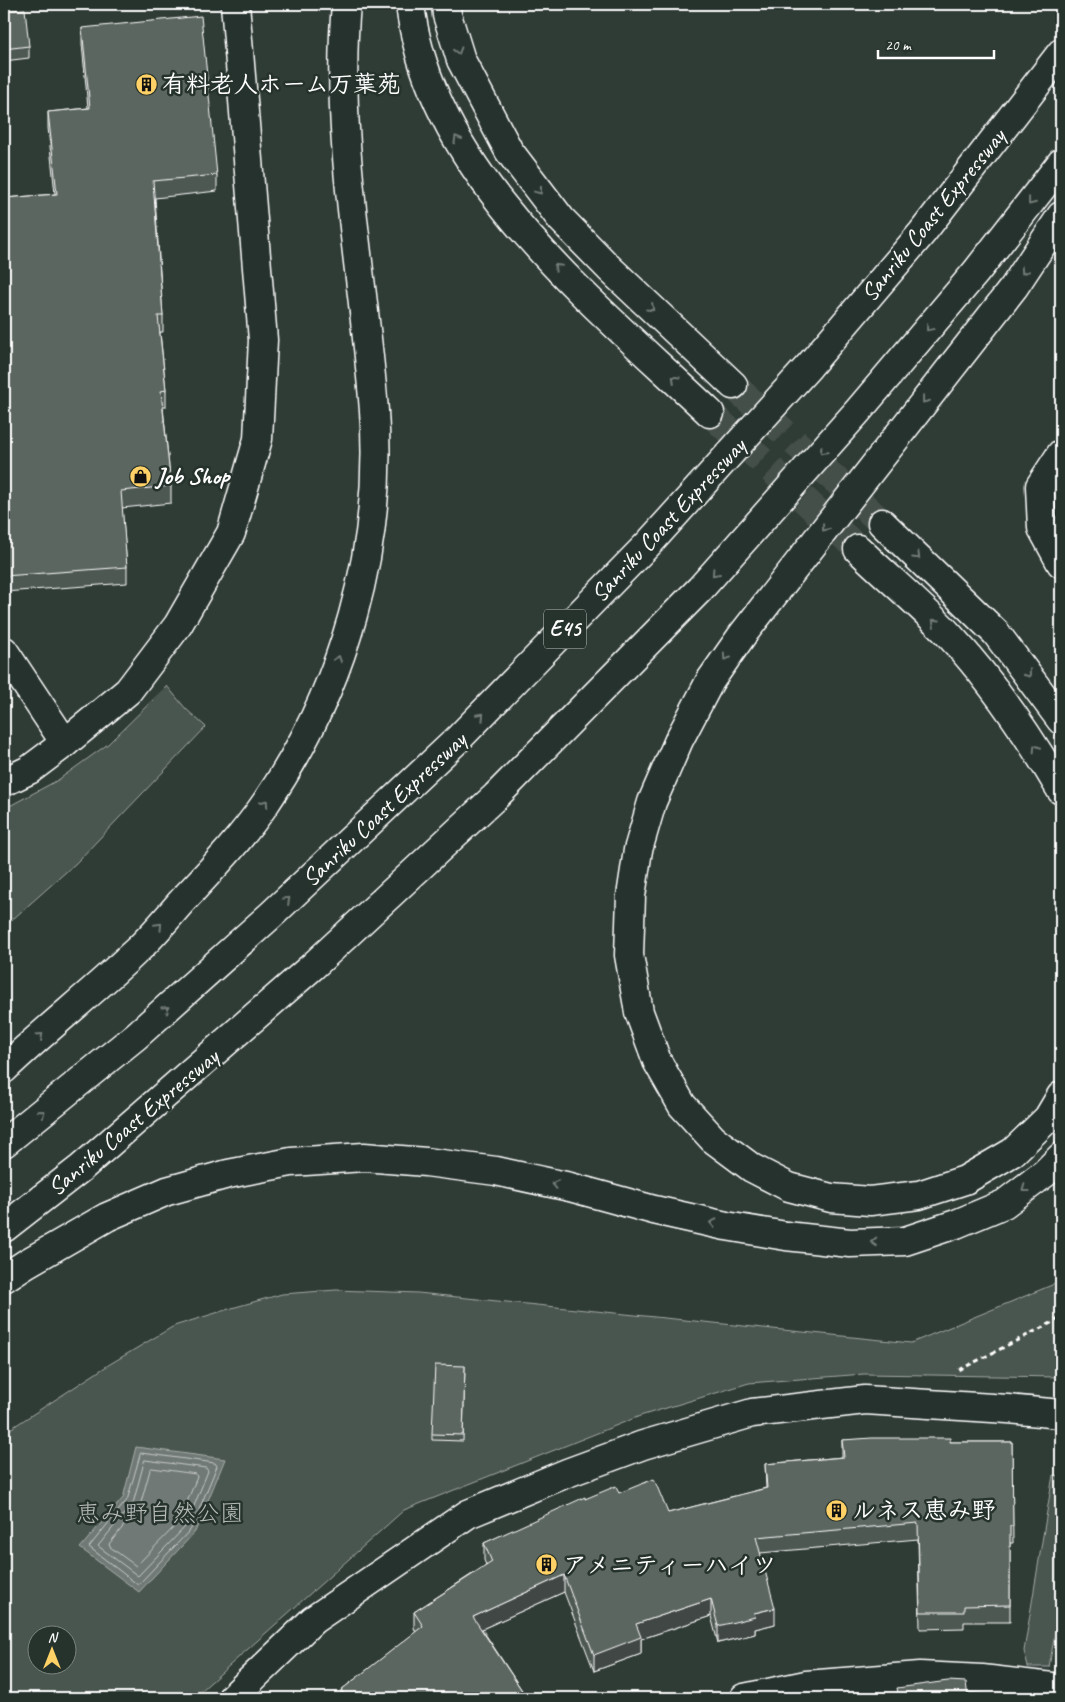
<svg xmlns="http://www.w3.org/2000/svg" width="1065" height="1702" font-family="Caveat,'Klee One',sans-serif">
  <rect width="100%" height="100%" fill="#2f3b35"/>
  <filter id="ink" filterUnits="userSpaceOnUse"><feTurbulence type="fractalNoise" baseFrequency=".02" numOctaves="2"/><feDisplacementMap in="SourceGraphic" scale="10" xChannelSelector="R" yChannelSelector="G"/><feConvolveMatrix kernelMatrix="1 2 1 2 8 2 1 2 1" color-interpolation-filters="sRGB"/></filter>
  <g filter="url(#ink)">
    <path fill="#4a544f" stroke="#a4aaa7" fill-rule="evenodd" d="M167,686L186,709L206,727L76,863L4,927V809L58,780L108,744Z
      M1061,1276V1377L864,1374L749,1383L640,1416L404,1510L193,1698H4V1433L110,1364L174,1326L232,1308L282,1294L336,1290L418,1293L911,1343L1052,1285ZM38,1634H68V1664H38Z
      M1053,1475L1061,1476V1599L1049,1667H1028L1024,1651Z"/>
    <path fill="#707975" stroke="#a9afac" d="M136,1447L225,1459L195,1532L139,1592L80,1548L123,1498Z"/>
    <g fill="none" stroke-linecap="round" stroke-linejoin="round">
      <path stroke="#c6c9c8" stroke-width="1" d="M141,1453L215,1463L217,1466L191,1529L138,1585L89,1547L127,1500Z
        M145,1460L206,1468L208,1471L186,1526L138,1576L98,1546L133,1503Z
        M152,1468L196,1474L197,1477L179,1522L136,1566L110,1547L109,1544L140,1506L150,1470Z"/>
      <path stroke="#444f49" stroke-width="28" stroke-dasharray="28 14" stroke-linecap="butt" d="M733,385L882,523
        M710,413L858,549"/>
      <defs>
        <path id="minor" d="M1061,454L1040,486L1042,528L1061,563
          M4,651L65,743
          M744,1698L806,1685L920,1676L982,1679L1061,1688"/>
        <path id="tertiary" d="M4,782L29,770L65,743L128,691L178,625L231,533L258,439L263,340L235,4
          M232,1698L313,1620L468,1514L567,1473L643,1445L752,1413L865,1400L1008,1409L1061,1414"/>
        <path id="motorway" d="M410,4C429,173 594,303 710,413
          M446,4L447,15L461,60L509,151L561,219L610,269L733,385
          M1061,216L1014,287L743,634L710,681L679,740L652,802L638,850L631,896L629,955L639,1012L657,1061L682,1105L713,1139L752,1168L789,1187L831,1198L870,1201L919,1195L965,1180L1013,1152L1048,1118L1061,1096
          M882,523L996,633L1061,720
          M858,549C888,578 921,605 950,636C993,682 1029,736 1061,790
          M4,1069C46,1029 92,993 134,953C152,937 167,918 183,900C212,869 241,839 265,804C343,690 384,549 374,411C364,275 334,141 346,4
          M4,1143L136,1036L271,915L457,740L651,541L809,366L922,233L1061,53
          M4,1228L81,1168L313,966L496,796L700,589L858,411L976,272L1061,163
          M4,1278L27,1263L107,1217L167,1191L228,1174L291,1162L364,1157L426,1162L496,1171L570,1187L654,1210L726,1226L786,1236L850,1243L905,1241L956,1224L1004,1204L1045,1173L1061,1157"/>
      </defs>
      <use href="#minor" stroke="#fff" stroke-width="31"/>
      <use href="#tertiary" stroke="#fff" stroke-width="31"/>
      <use href="#motorway" stroke="#fff" stroke-width="31"/>
      <path stroke="#fff" stroke-width="3" stroke-dasharray="5 4" stroke-linecap="butt" d="M959,1370L1061,1318"/>
      <use href="#minor" stroke="#26332d" stroke-width="28"/>
      <use href="#tertiary" stroke="#26332d" stroke-width="28"/>
      <use href="#motorway" stroke="#26332d" stroke-width="28"/>
    </g>
    <path fill="#4e5853" stroke="#fff" d="M4,11L29,46V58L4,61Z
      M82,28L217,175V191L155,198L163,316V332H160L166,390V407H163L171,486V503L122,508L127,567V583L4,592V198L55,194L48,128V112L88,108L82,44Z
      M465,1366L463,1441L432,1440V1434Z
      M842,1440L950,1442H1012L1013,1543H1010V1622H964V1628L920,1629L918,1539L760,1553L775,1624L755,1629V1634L718,1643L711,1616L641,1639V1654L594,1671L564,1592L482,1629L527,1698H341V1690L416,1632L414,1628V1612L486,1565L484,1560V1543L585,1499L619,1493L668,1513L766,1488L765,1464L842,1457Z"/>
    <path fill="#404744" stroke="#fff" d="M564,1575V1592L473,1633V1617Z
      M711,1599V1616L641,1639V1654L594,1671V1655L636,1624Z
      M775,1608V1624L755,1629V1634L718,1643V1626L754,1613Z"/>
    <path fill="#5b6661" stroke="#fff" d="M25,9L29,46L4,49V11Z
      M201,16L217,175L153,181L163,316H158L166,390L161,391L171,486L121,491L127,567L4,576V198L57,194L48,112L90,108L82,28Z
      M435,1365L465,1366L463,1435L432,1434Z
      M872,1438H950V1442H1012L1013,1526H1010V1605L964,1606V1612H920L918,1523L756,1537L775,1608L754,1613L755,1617L718,1626L711,1599L636,1624L641,1637L594,1655L564,1575L473,1617L527,1698H348L341,1690L423,1626L414,1612L492,1562L484,1543L585,1497V1499L616,1486L619,1493L654,1479L668,1513L767,1488L765,1464L844,1457L842,1440Z
      M948,1681L966,1682L968,1698H899L897,1688Z"/>
    <defs><path id="oneway-chevron" d="M-2-3.5L2.5 0L-2 3.5" fill="none" stroke-width="1.6" stroke-linecap="round" stroke-linejoin="round" transform="scale(1.25)"/></defs>
    <g stroke="#727a76">
      <use href="#oneway-chevron" transform="translate(458 51) rotate(73)"/>
      <use href="#oneway-chevron" transform="translate(457 139) rotate(-120)"/>
      <use href="#oneway-chevron" transform="translate(539 191) rotate(53)"/>
      <use href="#oneway-chevron" transform="translate(1031 202) rotate(128)"/>
      <use href="#oneway-chevron" transform="translate(557 267) rotate(-134)"/>
      <use href="#oneway-chevron" transform="translate(1024 271) rotate(124)"/>
      <use href="#oneway-chevron" transform="translate(651 308) rotate(43)"/>
      <use href="#oneway-chevron" transform="translate(929 328) rotate(130)"/>
      <use href="#oneway-chevron" transform="translate(675 379) rotate(-137)"/>
      <use href="#oneway-chevron" transform="translate(925 400) rotate(128)"/>
      <use href="#oneway-chevron" transform="translate(823 451) rotate(132)"/>
      <use href="#oneway-chevron" transform="translate(825 528) rotate(128)"/>
      <use href="#oneway-chevron" transform="translate(917 556) rotate(44)"/>
      <use href="#oneway-chevron" transform="translate(715 573) rotate(132)"/>
      <use href="#oneway-chevron" transform="translate(935 622) rotate(-137)"/>
      <use href="#oneway-chevron" transform="translate(726 657) rotate(125)"/>
      <use href="#oneway-chevron" transform="translate(338 659) rotate(-71)"/>
      <use href="#oneway-chevron" transform="translate(1028 674) rotate(52)"/>
      <use href="#oneway-chevron" transform="translate(481 716) rotate(-46)"/>
      <use href="#oneway-chevron" transform="translate(1036 748) rotate(-122)"/>
      <use href="#oneway-chevron" transform="translate(265 803) rotate(-55)"/>
      <use href="#oneway-chevron" transform="translate(287 900) rotate(-43)"/>
      <use href="#oneway-chevron" transform="translate(159 926) rotate(-47)"/>
      <use href="#oneway-chevron" transform="translate(166 1009) rotate(-42)"/>
      <use href="#oneway-chevron" transform="translate(40 1036) rotate(-42)"/>
      <use href="#oneway-chevron" transform="translate(42 1113) rotate(-39)"/>
      <use href="#oneway-chevron" transform="translate(555 1184) rotate(-168)"/>
      <use href="#oneway-chevron" transform="translate(1025 1189) rotate(143)"/>
      <use href="#oneway-chevron" transform="translate(713 1223) rotate(-167)"/>
      <use href="#oneway-chevron" transform="translate(874 1242) rotate(178)"/>
    </g>
  </g>
  <defs>
    <symbol id="building-disc" viewBox="-11 -11 22 22"><circle r="9.5" fill="#ffd166" stroke="#26332d"/><path d="M-4-6H4V6H1V3H-1V6H-4ZM-2.5-4.3h1.7v1.8h-1.7ZM.8-4.3h1.7v1.8H.8ZM-2.5-1h1.7V.8h-1.7ZM.8-1h1.7V.8H.8Z" fill="#111"/></symbol>
    <symbol id="shop-disc" viewBox="-11 -11 22 22"><circle r="9.5" fill="#ffd166" stroke="#26332d"/><path d="M-5-2.5h2.3a2.7 3.5 0 0 1 5.4 0H5L5.5 6h-11ZM-1.5-2.5h3a1.5 2.3 0 0 0-3 0Z" fill="#111"/></symbol>
  </defs>
  <g fill-rule="evenodd">
    <use href="#building-disc" x="134" y="72" width="25" height="25"/>
    <use href="#shop-disc" x="128" y="464" width="25" height="25"/>
    <use href="#building-disc" x="824" y="1498" width="25" height="25"/>
    <use href="#building-disc" x="534" y="1552" width="25" height="25"/>
  </g>
  <g text-anchor="middle" dominant-baseline="central" stroke-width="5" stroke-linejoin="round" paint-order="stroke">
    <rect fill="#26332d" stroke="#bec2c0" stroke-width="1" x="544" y="609.5" width="42" height="39" rx="4"/>
    <g font-size="22" font-weight="bold" fill="#fff">
      <text x="565" y="629">E45</text>
    </g>
    <g font-size="24" font-weight="bold" fill="#fff" stroke="#26332d" text-anchor="start">
      <text x="162" y="84">有料老人ホーム万葉苑</text>
      <text x="156" y="476">Job Shop</text>
      <text x="852" y="1510">ルネス恵み野</text>
      <text x="563" y="1565">アメニティーハイツ</text>
    </g>
    <g font-size="24" fill="#fff" stroke="#26332d">
      <text transform="translate(933 215) rotate(-51)">Sanriku Coast Expressway</text>
      <text transform="translate(668 520) rotate(-47)">Sanriku Coast Expressway</text>
      <text transform="translate(384 809) rotate(-43)">Sanriku Coast Expressway</text>
      <text transform="translate(133 1122) rotate(-40)">Sanriku Coast Expressway</text>
    </g>
    <g font-size="24" fill="#b7bbb9" stroke="#26332d">
      <text x="160" y="1513">恵み野自然公園</text>
    </g>
  </g>
  <rect width="1065" height="1702" fill="none" stroke="#26332d" stroke-width="20"/>
  <rect x="10" y="10" width="1045" height="1682" fill="none" stroke="#fff" stroke-width="2" filter="url(#ink)"/>
  <g transform="translate(52 1650)"><circle r="24" fill="#26332d" stroke="#7d8581"/>
  <path d="M0-4L9 19L0 12L-9 19Z" fill="#ffd166"/>
  <text y="-8" font-size="14" font-weight="bold" text-anchor="middle" fill="#ffffff">N</text>
  </g>
  <path d="M878 50v8h116v-8" fill="none" stroke="#ffffff" stroke-width="2.5"/>
  <text x="885" y="50" font-size="15" fill="#ffffff" stroke="#26332d" stroke-width="4" paint-order="stroke">20 m</text>
</svg>
